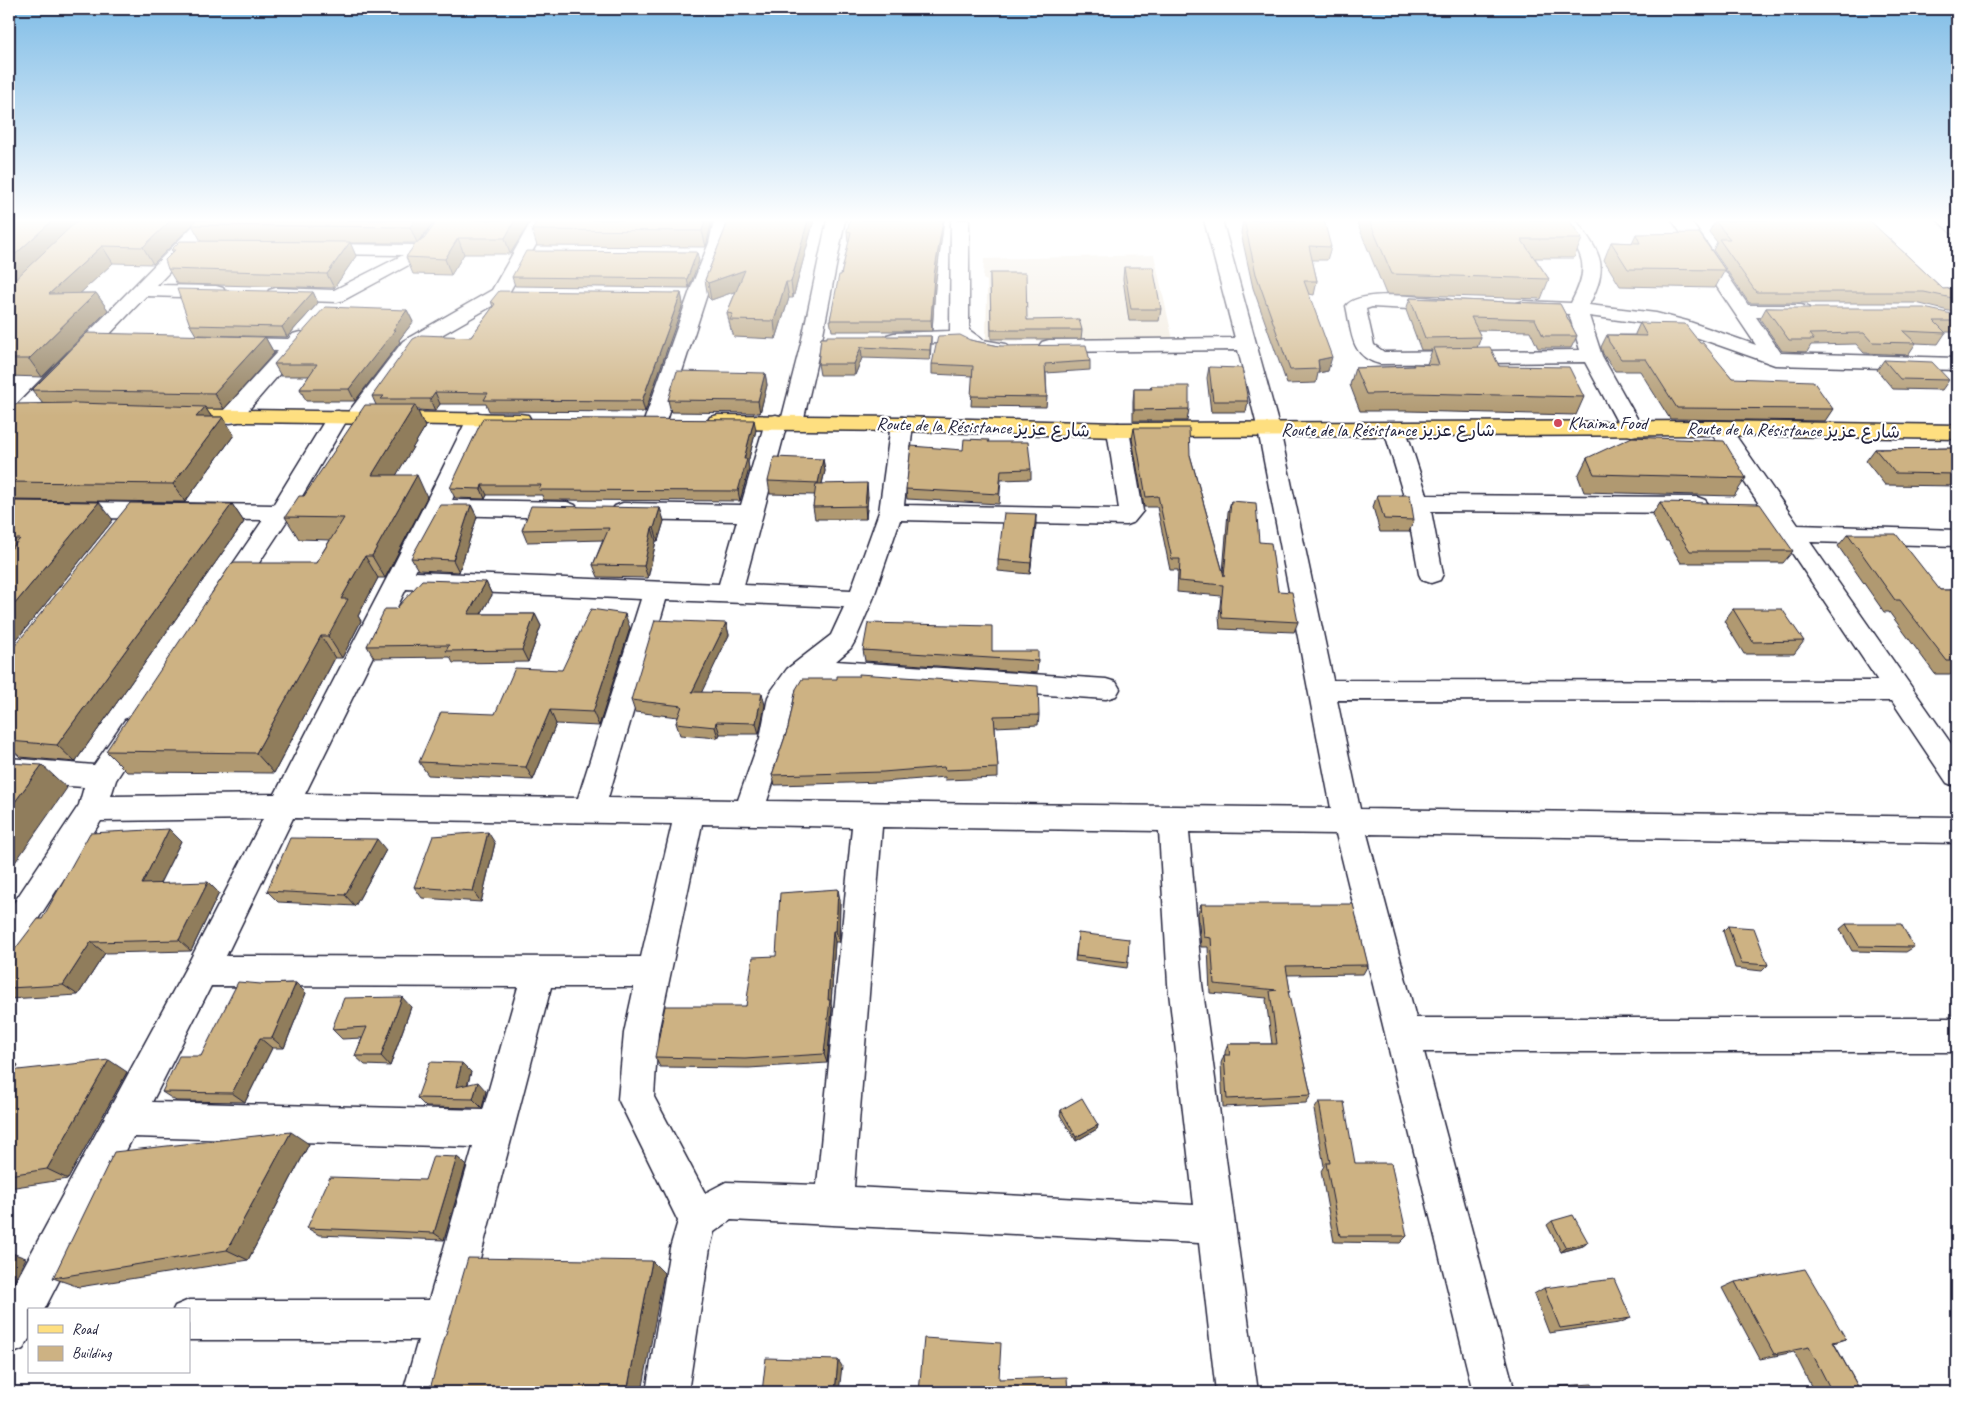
<svg xmlns="http://www.w3.org/2000/svg" width="1966" height="1401" font-family="Caveat,'Playpen Sans Arabic',sans-serif">
  <rect width="100%" height="100%" fill="#fff"/>
  <filter id="ink" filterUnits="userSpaceOnUse"><feTurbulence type="fractalNoise" baseFrequency=".02" numOctaves="2"/><feDisplacementMap in="SourceGraphic" scale="10" xChannelSelector="R" yChannelSelector="G"/><feConvolveMatrix kernelMatrix="1 2 1 2 8 2 1 2 1" color-interpolation-filters="sRGB"/></filter>
  <g filter="url(#ink)">
    <path fill="#f0e8da" d="M1154,255L1173,340L986,341L987,295V281L983,279L984,259Z"/>
    <g fill="none" stroke-linecap="round" stroke-linejoin="round">
      <defs>
        <path id="minor" d="M199,220H218L157,285L216,286L223,288L225,292L223,296L216,298L146,296L29,419L21,420L13,419L10,414L13,409Z
          M437,220H455L429,254L344,300L337,302L276,300L269,298L267,294L269,290L276,288L334,290L403,255L317,254L311,253L308,249L311,245L317,244L418,245Z
          M532,220H550L506,298L417,349L364,422L356,423L347,420L292,513L235,599L226,602L217,599L213,593L263,520L9,517V501L273,505L330,412L338,411L347,414L403,341L492,290Z
          M714,220H732L727,243L710,285L666,421L663,426L655,428L647,426L644,421L692,285L709,243Z
          M827,220H845L822,339L803,422L800,427L792,429L786,427L744,585L851,590L879,512L891,424L894,419L902,417L910,419L913,424L904,505L1119,509L1107,430L1110,425L1118,423L1126,425L1129,430L1143,511L1134,522L1126,525L900,520L873,599L855,641L851,648L836,661L1106,679L1116,682L1120,689L1116,696L1106,699L812,679L807,683L796,698L788,738L767,801L1331,808L1258,430L1238,350L1049,352L1042,350L1039,346L1042,342L1049,340L1235,338L1204,220H1222L1280,430L1333,680L1878,681L1708,428L1711,423L1719,421L1727,423L1798,525L1957,530V546L1810,542L1957,752V787L1947,783L1892,701L1337,700L1360,809L1957,817V843L1367,834L1416,1018H1957V1052H1424L1515,1392H1473L1336,834L1189,832L1202,984L1258,1392H1216L1199,1243L731,1220L714,1232L710,1248L688,1392H646L670,1248L678,1221L618,1099L624,1033L634,987H551L445,1392H403L418,1340H189V1310H173L175,1306L189,1300H429L473,1147L133,1137L44,1310H29V1339L23,1349L9,1355V1294L190,960L263,819L101,821L20,947L9,952V910L79,805L84,787L9,782V758L94,765L125,720L135,717L145,720L149,728L116,780L111,796L275,794C339,668 406,545 467,419L470,414L478,413L486,414L489,419L452,500L567,502L575,505L579,510L575,515L567,518L445,515L415,572L719,584L737,521L623,519L615,516L611,511L615,506L623,503L741,505L765,422L768,417L776,415L782,417L802,339ZM406,589L641,599L578,798L305,794ZM666,600L844,607L831,635L787,669L772,690L768,697L760,738L738,800L608,798ZM293,818L672,824L641,957L226,956ZM702,824L852,827L817,1185L726,1182L705,1193L654,1097L658,1033ZM882,827L1159,831L1168,984L1194,1205L854,1187ZM211,986L518,987L483,1110L152,1102Z
          M951,220H969V330L983,340L1006,344L1009,348L1006,352L999,354L982,352L969,348L958,342L894,345L887,343L884,339L887,335L894,333L950,331Z
          M1558,220H1576C1601,255 1610,264 1589,305L1656,313L1687,321L1756,345L1672,220H1690L1748,305H1801L1808,307L1811,311L1808,315L1801,317H1756L1781,353L1957,358V370L1775,365L1673,329L1656,325L1589,316L1602,356L1643,429L1640,434L1632,436L1624,434L1621,429L1585,362L1380,364C1350,357 1352,332 1346,306C1359,288 1425,298 1446,299L1453,301L1456,305L1453,309L1446,311L1372,307L1366,309L1374,345L1384,352L1580,350L1569,314L1524,313L1517,311L1514,307L1517,303L1524,301L1571,303C1592,263 1582,254 1558,220Z
          M1937,220H1957V234L1951,233Z
          M300,332L307,334L310,338L301,349L238,422L230,423L222,422L219,417L222,412L278,351L232,350L225,348L222,344L225,340L232,338L288,339L293,334Z
          M1395,423L1403,425L1406,430L1427,495L1697,497L1705,500L1709,505L1705,510L1697,513L1431,511L1443,574L1440,580L1431,583L1422,580L1419,574L1406,503L1384,430L1387,425Z"/>
        <path id="major" d="M173,409L520,414L528,415L531,420L528,425L520,426L173,421L165,420L162,415L165,410Z
          M718,415L902,417L1118,423L1719,421L1957,425V439L1719,435L1118,437L902,431L718,429L710,427L707,422L710,417Z"/>
      </defs>
      <use href="#minor" stroke="#22223b" stroke-width="3"/>
      <use href="#major" stroke="#22223b" stroke-width="3"/>
      <use href="#minor" fill="#fff" fill-rule="evenodd"/>
      <use href="#major" fill="#fedf80" fill-rule="evenodd"/>
    </g>
    <path fill="#b09971" stroke="#22223b" d="M9,220H74L76,222L435,220L418,242L424,239L438,220H531L510,254H464L451,275L413,274L406,257L416,243H350L356,256L334,288L177,284L168,269L173,252L171,250L201,241L192,225L153,264L113,263L80,293H96L108,310L42,377L9,376Z
      M537,220H712L706,247L537,246L532,230Z
      M727,220H814L793,298H789L776,339L734,337L732,331L731,330L727,313L736,291L711,300L708,297L705,280L726,227Z
      M850,220H944L935,286L932,331H832L830,320L849,242H848L847,231Z
      M1243,220L1331,247L1327,260H1312L1317,281L1314,295L1309,294L1328,371L1318,373L1316,383L1287,384L1253,288L1241,233Z
      M1356,220H1569L1582,239L1574,258H1535L1549,279L1541,299L1386,294Z
      M1728,220H1869L1943,289L1957,288V313L1916,303H1749L1713,250L1717,242L1709,232L1715,221H1727Z
      M1636,234L1725,270L1715,288L1620,286L1604,260L1611,242L1632,243Z
      M699,261L689,288L515,286L512,277Z
      M1124,267L1161,309L1159,321H1129L1123,279Z
      M990,273L1027,320L1082,330L1081,339H991Z
      M313,292L318,303L287,337L196,335L190,325Z
      M681,293L683,304L645,412L489,411L486,404H440L435,411L417,410L425,427L396,475L427,497L385,578H378L358,616L361,621L342,658H335L274,773L127,772L106,751L316,563L330,540L299,539L285,517L304,496L376,405L372,396L471,337L493,307L491,301Z
      M1410,298L1560,304L1577,336L1571,348H1538L1530,331L1477,330L1481,337L1477,348L1499,366L1584,397L1576,415L1408,411H1360L1350,385L1355,368L1413,366V364H1427L1432,350H1421L1406,310Z
      M1766,308L1957,315V332H1946L1938,344L1916,343L1908,355L1864,353L1856,344L1811,345L1807,352L1782,351L1760,319Z
      M407,310L413,322L399,340L400,342L355,401H306L300,389L309,376H281L274,364Z
      M1640,323L1700,343L1732,378L1833,409L1825,421L1670,419L1640,371H1615L1603,354L1601,347L1607,335H1635V334Z
      M931,336L930,360L862,358L855,375H820L818,364L821,338Z
      M265,337L274,353L224,409H206L212,417H223L234,435L185,502L9,500V409L43,404L32,390L59,363V362Z
      M970,340L999,346L1090,361V370L1046,373L1047,397L1046,407L971,406L973,376L932,374V364Z
      M1884,360L1949,380L1942,390L1893,389L1877,370Z
      M1209,367L1248,401L1246,412H1211L1207,378Z
      M765,373L767,385L760,413L671,412L668,400Z
      M1151,386L1189,409L1187,421H1133V401L1134,389H1150Z
      M1134,428L1190,455L1223,572L1228,512L1231,501L1259,542L1278,591L1298,622L1294,632L1220,629L1219,616L1221,596L1177,592L1178,570H1170L1157,507H1144L1132,439Z
      M756,430L748,462L749,469L740,501L543,500L542,495H487L485,499L455,498L450,488Z
      M988,442L1031,469V479L1001,480L999,504L907,499L906,489L963,450Z
      M1957,448V486L1885,485L1866,461L1875,449Z
      M1587,458L1746,478L1734,496L1584,492L1578,476Z
      M823,459L825,471L822,484L868,496L866,519H815L813,507L815,495L770,494L768,481Z
      M1377,495L1414,520L1409,532H1380L1373,507Z
      M9,501L113,520L9,649Z
      M1660,502L1793,551L1783,563H1681L1668,541H1666L1652,515Z
      M232,504L244,522L75,762L20,757L9,747V653Z
      M471,505L477,517L459,572L418,570L411,558Z
      M660,508L664,521L658,541H656L648,578L598,577L593,565L603,540L527,542L522,530Z
      M1036,514L1030,574L998,571V560Z
      M1848,534L1940,590H1957V674H1935L1889,612H1884L1838,546Z
      M486,582L492,595L481,614H535L541,626L528,662L453,663L450,657L374,658L367,646L396,609Z
      M1733,609L1804,641L1794,654H1744L1724,621Z
      M726,623L729,635L701,692L765,705L759,734H720L718,738L680,735L676,723L678,717L635,712L631,700Z
      M630,628L599,726L556,724L533,780L428,775L419,762L495,714L562,670Z
      M863,650L992,651L1038,661L1037,673L865,661Z
      M796,689L1039,715L1038,725L995,727L998,768V778L945,780V777L884,782L775,785L772,775L788,728Z
      M181,841L160,883L219,893L191,951L105,953L78,995L9,999V957L42,919Z
      M495,843L481,902L422,898L414,887Z
      M386,850L355,906L278,902L267,891Z
      M840,900L839,942H835L831,1004L832,1009L827,1063L749,1068L660,1067L655,1057L746,1006L776,956Z
      M1201,904L1368,965L1363,974L1287,975L1290,991L1288,994L1311,1095L1306,1103L1223,1107L1221,1063L1224,1055H1225V1052L1228,1044H1272L1266,1000L1267,998L1210,993L1208,947H1201L1198,913Z
      M1846,924L1914,947L1906,952L1852,951L1840,929Z
      M1728,926L1768,965L1762,971L1735,968L1723,931Z
      M1078,933L1128,962L1127,968L1075,961Z
      M296,983L306,993L284,1048H272L245,1102L176,1101L162,1092L201,1056L261,984Z
      M411,1007L390,1066L365,1065L355,1056L362,1038L342,1039L332,1029Z
      M9,1059L18,1065L14,1071L127,1072L68,1179L9,1188Z
      M471,1072L468,1084L486,1091L482,1108L426,1107L417,1098Z
      M1319,1102L1355,1163L1407,1236L1400,1243L1334,1242L1321,1171L1324,1166L1314,1110Z
      M1061,1110L1098,1125L1097,1129L1076,1141L1060,1115Z
      M309,1144L248,1260L79,1287L53,1278Z
      M457,1157L466,1165L444,1240L319,1235L307,1228L425,1180Z
      M1552,1221L1588,1242L1583,1246L1561,1252L1547,1225Z
      M1735,1282L1846,1339L1834,1343L1861,1392H1814L1794,1352L1760,1359L1722,1288Z
      M1544,1288L1631,1318L1619,1323L1549,1333L1534,1294Z
      M1561,1386L1595,1392H1556L1555,1388Z"/>
    <path fill="#907d5c" stroke="#22223b" d="M53,220H74L77,224L9,288V260Z
      M171,220H197L153,264L143,247Z
      M415,220H435L417,243L410,227Z
      M515,220H531L510,254L505,238Z
      M705,220H712L706,247L702,231Z
      M808,220H814L793,298L791,282Z
      M943,220H944L935,286L932,331L931,320L934,275Z
      M458,238L464,254L451,275L445,259Z
      M350,242L356,256L334,288L327,274Z
      M102,246L113,263L61,311L49,294Z
      M697,252L699,261L689,288L687,279Z
      M745,270L748,287L711,300L708,283Z
      M786,282L789,298L776,339L774,321Z
      M313,292L318,303L287,337L282,327Z
      M96,293L108,310L42,377L29,359Z
      M681,293L683,304L645,412L642,401Z
      M407,310L413,322L399,340L400,342L355,401L349,389Z
      M931,336V346L930,360V350Z
      M265,337L274,353L224,409L214,393Z
      M861,347L862,358L855,375L854,364Z
      M1332,357L1328,371L1318,373L1319,369L1318,360Z
      M765,373L767,385L760,413L758,401Z
      M435,392L440,404L435,411L430,399Z
      M415,405L425,427L384,496L372,475Z
      M205,407L216,424L196,417Z
      M223,417L234,435L185,502L173,484Z
      M754,420L756,430L748,462L749,469L740,501L738,491L744,459Z
      M823,459L825,471L819,495L818,483Z
      M417,475L427,497L385,578L372,556Z
      M867,483L868,496L866,519L865,506Z
      M482,485L487,495L485,499L481,489Z
      M99,502L113,520L9,649V611Z
      M232,504L244,522L75,762L57,745Z
      M471,505L477,517L459,572L453,560Z
      M660,508L664,521L658,541L654,528Z
      M1036,514V525L1030,574L1031,563Z
      M652,528L656,541L648,578L644,566Z
      M365,556L378,578L358,616L361,621L342,658L328,636L341,599Z
      M486,582L492,595L474,626L468,614Z
      M535,614L541,626L528,662L522,650Z
      M625,614L630,628L599,726L593,712Z
      M726,623L729,635L696,704L692,692Z
      M321,636L335,658L274,773L256,753Z
      M762,693L765,705L759,734L756,723Z
      M550,710L556,724L533,780L526,767Z
      M716,722L720,734L718,738L715,727Z
      M42,765L67,788L9,871V810Z
      M169,829L181,841L154,895L142,884Z
      M488,832L495,843L481,902L473,891Z
      M377,839L386,850L355,906L345,895Z
      M208,882L219,893L191,951L179,940Z
      M838,889L840,900L839,942L836,931Z
      M833,931L835,942L831,1004L832,1009L827,1063L824,1054Z
      M91,942L105,953L78,995L63,985Z
      M296,983L306,993L284,1048L272,1038Z
      M402,997L411,1007L390,1066L381,1056Z
      M260,1038L272,1048L245,1102L232,1093Z
      M9,1059L18,1065L9,1079Z
      M109,1060L127,1072L68,1179L47,1169Z
      M462,1063L471,1072L464,1096L456,1087Z
      M478,1082L486,1091L482,1108L473,1099Z
      M1098,1125L1097,1129L1076,1141V1137Z
      M291,1132L309,1144L248,1260L227,1250Z
      M457,1157L466,1165L444,1240L434,1233Z
      M1588,1242L1583,1246L1561,1252L1566,1248Z
      M9,1252L26,1258L9,1291Z
      M652,1261L664,1273L642,1392H627Z
      M838,1360L842,1366L839,1392H835Z"/>
    <path fill="#cdb283" stroke="#22223b" d="M9,220H53L9,260Z
      M78,220H171L143,247L102,246L49,294L96,293L29,359H9V285Z
      M196,220H415L410,227L192,225Z
      M438,220H515L505,238H458L445,259L406,257L416,243L424,239Z
      M537,220H705L702,231L532,230Z
      M727,220H808L791,282H786L774,321L730,320L733,314L727,313L745,270L708,283L705,280L726,227Z
      M850,220H943L934,275L931,320H830L839,275H841L851,232L847,231Z
      M1244,220H1324L1331,247L1309,246L1317,281H1304L1332,357L1318,360L1319,369L1290,370L1256,274Z
      M1369,220H1569L1582,239H1521L1549,279L1392,274Z
      M1733,220H1869L1943,289L1957,288V299L1924,292H1756L1719,239H1730L1715,221H1734Z
      M1699,233L1725,270L1628,269L1611,242L1640,243L1636,234Z
      M180,241L350,242L327,274L168,269L165,260L175,250H171Z
      M526,251L697,252L687,279L512,277Z
      M1124,267H1153L1161,309H1131Z
      M990,273H1026L1027,320L1079,319L1082,330H991Z
      M177,289L313,292L282,327L190,325Z
      M499,291L681,293L642,401L484,400L488,393L435,392L430,399H381L384,396H372L413,339L421,335L471,337L495,304L491,301Z
      M1410,298L1560,304L1577,336H1543L1535,319L1471,317L1481,337L1425,338Z
      M325,307L407,310L393,330H395L349,389H300L317,364H274Z
      M1766,308H1924L1957,315V321H1934L1946,333L1903,331L1916,343L1872,342L1864,333L1809,334L1814,340H1789Z
      M1640,323L1685,324L1700,343H1703L1732,378L1813,381L1833,409L1677,408L1646,359H1621L1609,342L1607,335L1647,336Z
      M87,333L265,337L214,393L32,390L60,362H59Z
      M960,335L970,340L999,346L1086,345L1090,361L1045,364L1047,397L971,396L973,366L932,364L938,336Z
      M827,336H931L930,350L861,347L854,364H818L821,338H827Z
      M1490,347L1499,366L1569,367L1584,397L1414,393L1366,394L1355,368L1414,366L1413,364L1439,365L1433,348Z
      M1884,360L1932,362L1949,380L1900,379Z
      M1209,367L1242,368L1248,401H1213Z
      M677,371L765,373L758,401L668,400Z
      M1151,386H1189V409L1134,410V389H1152Z
      M77,403L205,407L196,417H223L173,484L9,482V409L14,404Z
      M365,405H415L372,475H417L372,556H365L341,599H348L328,636H321L256,753L106,751L232,563H316L344,518L285,517L299,496H304Z
      M483,418L754,420L744,459H747L738,491L539,490L541,485H482L481,489L450,488Z
      M1134,428H1189L1190,455L1224,576L1231,501L1256,503L1259,542L1271,543L1278,591L1292,592L1298,622L1222,618L1221,606L1223,585L1179,581L1180,559H1172L1158,496L1146,497Z
      M1632,437L1724,441L1746,478L1594,474L1587,458Z
      M964,439L989,440L988,442H1028L1031,469L1001,470L999,494L906,489L911,446L963,450Z
      M1957,448V474L1895,473L1875,449Z
      M774,457L823,459L818,483L768,481Z
      M867,483L865,506L813,507L816,484Z
      M1377,495H1410L1414,520L1384,519Z
      M9,501L99,502L9,611V551L20,539H9Z
      M1660,502L1760,504L1793,551H1690L1676,529H1674Z
      M130,503L232,504L57,745L9,741V653Z
      M440,505H471L453,560L411,558Z
      M531,506L660,508L654,528H652L644,566L593,565L609,528L522,530Z
      M1004,513L1036,514L1031,563L998,560Z
      M1848,534H1896L1940,590H1957V661H1947L1900,600H1895Z
      M422,580L486,582L468,614H535L522,650L446,651L449,645L367,646L385,609H396Z
      M591,609L625,614L593,712L550,710L526,767L419,762L441,712L495,714L515,668L562,670Z
      M1733,609H1782L1804,641L1753,642Z
      M655,620L726,623L692,692L762,693L756,723L716,722L715,727L676,723L682,706L631,700Z
      M868,623L992,626V651H1038V661L863,650Z
      M859,674L1038,686L1039,715L994,716L998,768L945,770L944,767L883,772L772,775L788,728L796,689L802,679H837V676H859Z
      M9,763L42,765L9,810Z
      M169,829L142,884L208,882L179,940L91,942L63,985L9,988V957L38,919H42L90,833Z
      M488,832L473,891L414,887L433,836Z
      M290,838L377,839L345,895L267,891Z
      M838,889L836,931H833L828,1000H830L824,1054L745,1059L655,1057L665,1006H746L753,957L776,956L780,893Z
      M1201,904H1353L1368,965L1286,966L1290,991H1288L1311,1095L1227,1099L1224,1055H1230L1228,1044H1277L1270,991L1277,990L1214,984L1211,938L1204,937Z
      M1846,924H1901L1914,947L1859,946Z
      M1728,926L1754,928L1768,965L1741,963Z
      M1078,933L1129,939L1128,962L1076,956Z
      M238,982L261,984L296,983L272,1038H260L232,1093L162,1092L179,1056H201Z
      M402,997L381,1056H355L367,1027L332,1029L344,998Z
      M109,1060L47,1169L9,1175V1071Z
      M430,1062L462,1063L456,1087L478,1082L473,1099L417,1098Z
      M1082,1098L1098,1125L1076,1137L1061,1110Z
      M1319,1102H1344L1355,1163H1391L1407,1236H1340L1326,1163H1330Z
      M291,1132L227,1250L53,1278L114,1152Z
      M433,1156L457,1157L434,1233L307,1228L330,1177L425,1180Z
      M1573,1215L1588,1242L1566,1248L1552,1221Z
      M468,1258L652,1261L627,1392H429Z
      M1805,1269L1846,1339L1833,1342L1861,1392H1832L1809,1347L1774,1354L1735,1282Z
      M1614,1279L1631,1318L1560,1328L1544,1288Z
      M924,1338L1001,1343L999,1379L1067,1377L1068,1392H919Z
      M766,1358L838,1360L835,1392H762Z
      M1592,1384L1595,1392H1563L1561,1386Z"/>
  </g>
  <linearGradient id="sky" x2="0" y2="1"><stop stop-color="#7fbce6"/><stop offset="0.53" stop-color="#fff"/><stop offset="1" stop-color="#fff" stop-opacity="0"/></linearGradient>
  <rect width="1966" height="416" fill="url(#sky)"/>
  <circle fill="#d1495b" stroke="#fff" stroke-width="2" cx="1558" cy="423" r="5"/>
  <g text-anchor="middle" dominant-baseline="central" stroke-width="4.5" stroke-linejoin="round" paint-order="stroke">
    <g font-size="18" fill="#22223b" stroke="#fff" text-anchor="start">
      <text x="1568" y="423">Khaima Food</text>
    </g>
    <g font-size="18" fill="#22223b" stroke="#fff">
      <text transform="translate(983 427) rotate(2)">Route de la Résistance شارع عزيز</text>
      <text x="1388" y="430">Route de la Résistance شارع عزيز</text>
      <text transform="translate(1793 430) rotate(1)">Route de la Résistance شارع عزيز</text>
    </g>
  </g>
  <rect width="1966" height="1401" fill="none" stroke="#fff" stroke-width="30"/>
  <rect x="15" y="15" width="1936" height="1371" fill="none" stroke="#22223b" stroke-width="2" filter="url(#ink)"/>
  <rect x="28" y="1308" width="162" height="65" fill="#ffffff" stroke="#a7a7b1"/>
  <rect x="38" y="1325" width="25" height="8" fill="#fedf80" stroke="#a7a7b1"/>
  <text x="72" y="1334" font-size="15" fill="#22223b">Road</text>
  <rect x="38" y="1346" width="25" height="15" fill="#cdb283" stroke="#a7a7b1"/>
  <text x="72" y="1358" font-size="15" fill="#22223b">Building</text>
</svg>
